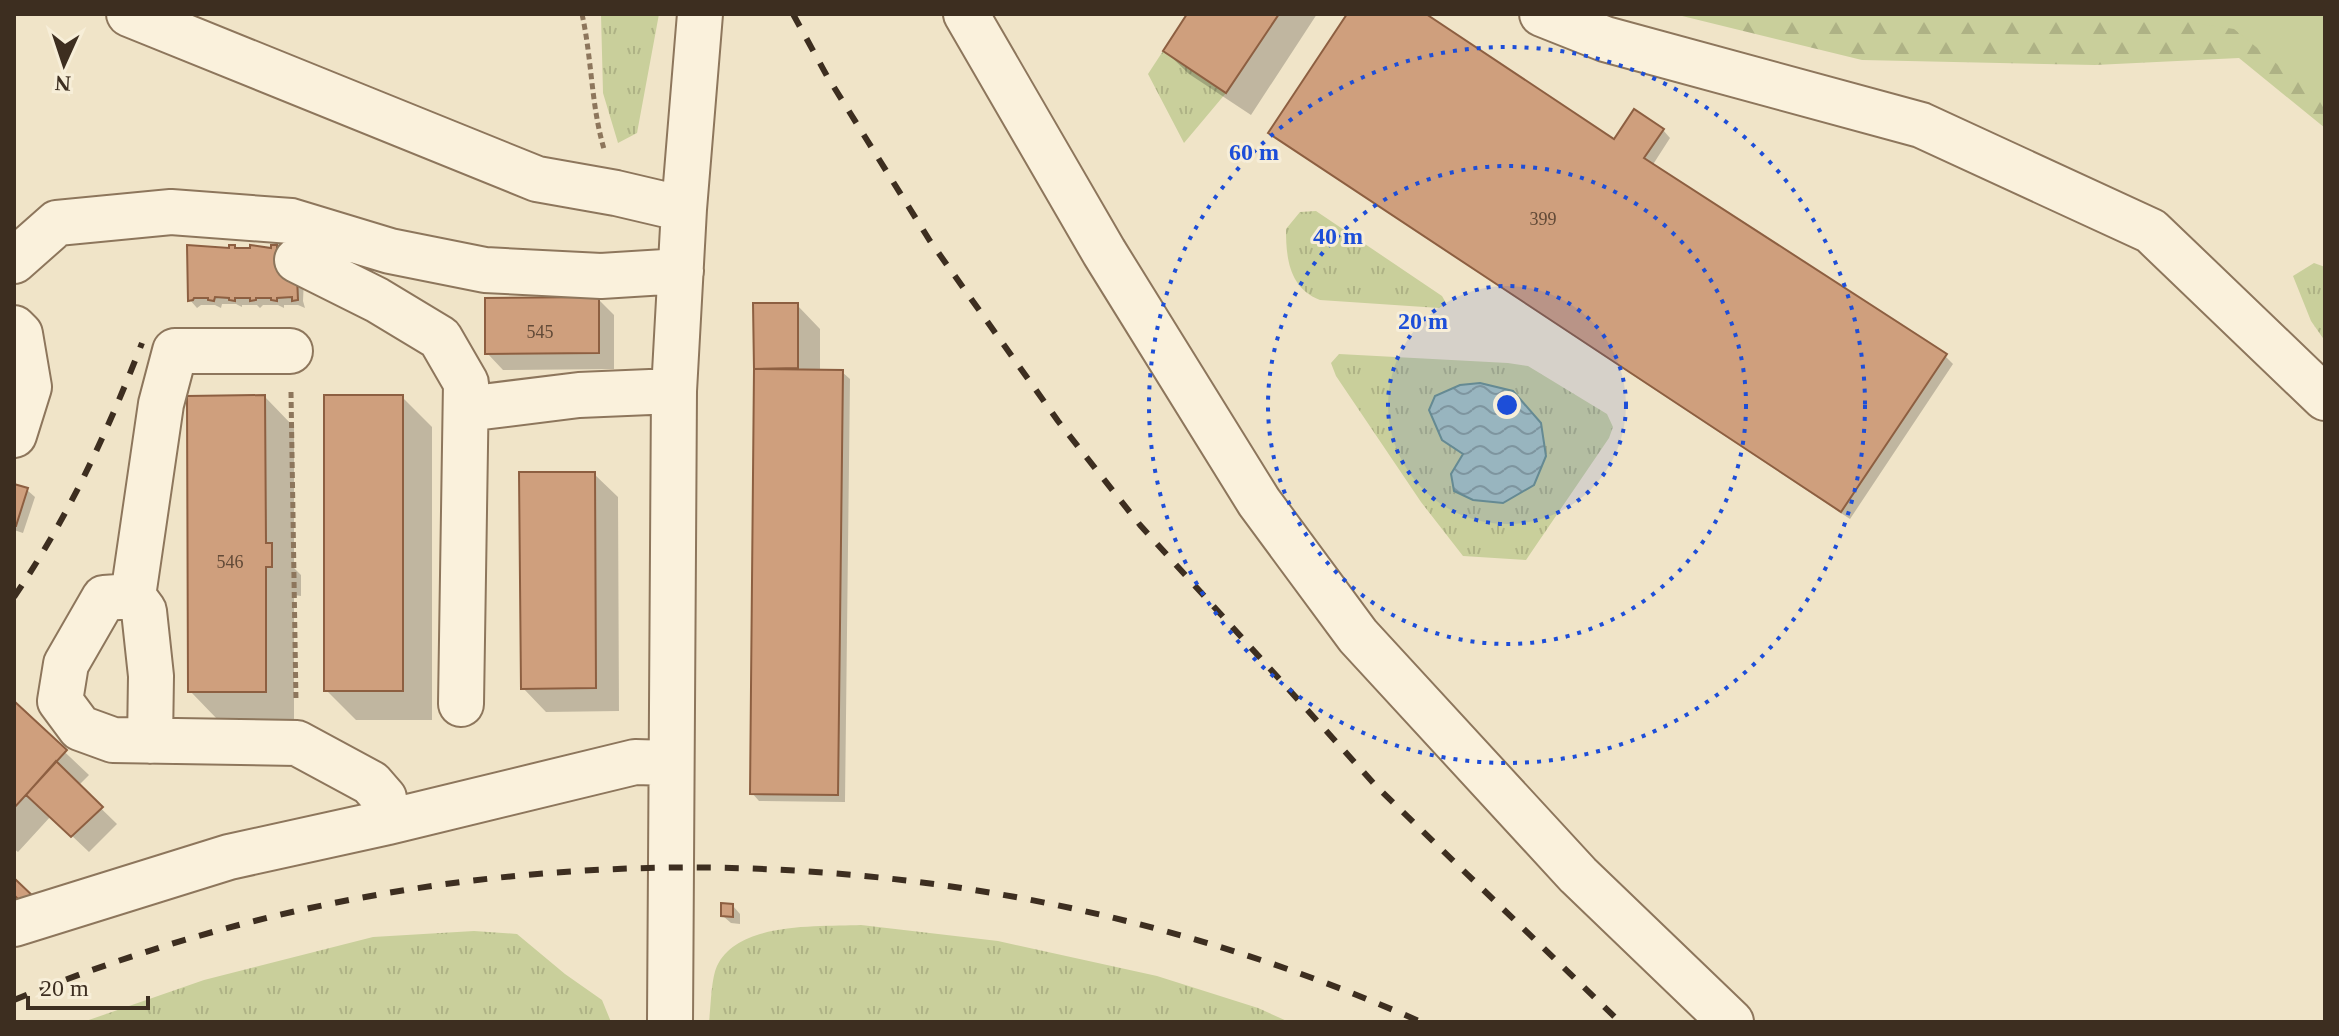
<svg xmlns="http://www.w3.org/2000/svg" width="2339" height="1036" font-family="Georgia,serif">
  <defs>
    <pattern id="grass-tufts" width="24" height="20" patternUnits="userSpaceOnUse" patternTransform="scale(2)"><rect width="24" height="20" fill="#c9cf9b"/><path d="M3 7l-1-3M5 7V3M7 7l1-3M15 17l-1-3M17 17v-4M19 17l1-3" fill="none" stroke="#aeb285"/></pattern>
    <pattern id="forest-firs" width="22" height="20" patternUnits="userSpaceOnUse" patternTransform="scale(2)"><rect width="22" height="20" fill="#c9cf9b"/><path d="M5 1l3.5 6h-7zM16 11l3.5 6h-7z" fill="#aeb285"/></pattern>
    <pattern id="water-waves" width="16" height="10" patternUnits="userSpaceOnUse" patternTransform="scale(2)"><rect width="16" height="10" fill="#a9c4bc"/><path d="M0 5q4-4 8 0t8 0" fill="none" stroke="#8ba098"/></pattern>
  </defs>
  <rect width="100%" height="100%" fill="#f0e4c8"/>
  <path fill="url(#grass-tufts)" d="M601,14H659L637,133L618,143L603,93Z
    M1163,51L1226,93L1184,143L1148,74Z
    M1316,211L1442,296L1446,303L1439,308L1320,300C1289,288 1286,258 1286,229L1300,212Z
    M2314,263L2325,267V341L2311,321L2293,276Z
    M1339,354L1508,363L1528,366L1607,414L1613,427L1609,438L1526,560L1463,556L1421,502L1336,376L1331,363Z
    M861,925L998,941L1157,976L1258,1008L1289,1022H709C711,1007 711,979 717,966C738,921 819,927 861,925Z
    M474,931L517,934L565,974L602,1000L611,1022H83L204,980L373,937Z"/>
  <path fill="url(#forest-firs)" d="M1674,14H2325V128L2239,58L2095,65L1862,60Z"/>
  <path fill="#c9cf9b" d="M2135,14H2325V103L2234,29Z"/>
  <path fill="url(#water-waves)" stroke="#6f938a" stroke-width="2" d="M1480,383L1513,391L1541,423L1546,456L1534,485L1503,503L1473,500L1454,491L1451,474L1463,454L1442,440L1429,410L1435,396L1460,385Z"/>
  <path fill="#0003" d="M1189,14H1317L1251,115L1189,74L1165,51Z
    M1349,14H1422L1615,142L1663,130L1670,138L1652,166L1945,356L1953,364L1850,519L1278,140L1271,132Z
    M234,247L237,250H273L276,247L280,250L305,255L303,301L305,308L298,305H284V308L278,305H263L260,308L257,305H242V307L236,304H222L221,308L215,305H201L197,308L190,300Z
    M598,299L614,315V369L503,370L487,353Z
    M797,305L820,329V371L842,372L850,379L845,802L759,801L752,793L756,369Z
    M265,397L294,427V568L301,575V596L294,595V721H219L190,691Z
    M402,397L432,427V720H356L326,690Z
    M594,474L618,497L619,711L546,712L523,688Z
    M14,486L27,490L35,497L23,533L14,530Z
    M14,704L89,775L78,786L117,824L89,852L51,816L18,852L14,849Z
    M733,906L740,914V924L731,923L723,916Z"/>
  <path fill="#cf9f7d" stroke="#8d5f41" stroke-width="2" d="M1187,14H1279L1226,93L1163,51Z
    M1347,14H1426L1614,139L1634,109L1664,129L1644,158L1947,354L1841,512L1268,133Z
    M187,245L229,248V245H235V248H250V245L271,248V245H277V248H292L296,252L298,300L292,301V297L277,298V301L271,300V298H256V300L250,301V298H235V301L229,300V298L215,297L214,301L208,300V298H194L193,300L188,301Z
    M599,297V353L485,354V298Z
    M753,303H798V368L754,369Z
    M754,369L843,370L838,795L750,794Z
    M265,395L266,543H272V567H266V692H188L187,396Z
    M324,395H403V691H324Z
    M519,472H595L596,688L521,689Z
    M14,484L28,488L16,526H14Z
    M14,701L67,750L14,808Z
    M56,761L103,807L71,837L26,795Z
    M14,878L36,899L27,908L14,895Z
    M721,903L733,904V917L721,916Z"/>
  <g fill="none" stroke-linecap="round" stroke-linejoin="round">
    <defs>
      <path id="minor" d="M129,14L537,179L616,193L684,209
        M966,14L1104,252L1259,502L1358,636L1578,875L1731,1022
        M1542,14L1605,39L1921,125L2151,231L2325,398
        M297,260L377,300L440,338L466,383L461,704
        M14,261L57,223L171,212L291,221L390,251L485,270L601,276L681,271
        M14,328L20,334L29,387L14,435
        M466,409L579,395L674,391
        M133,596L161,404L175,351H290
        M150,741L151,676L144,611L133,596L104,598L66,664L60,701L80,728L113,740L297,743L371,783L384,798L388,822
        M14,924L229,857L388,822L635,762L671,763
        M670,1022L674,391L684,209L700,14"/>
    </defs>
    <use href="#minor" stroke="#8d765c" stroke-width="48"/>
    <path stroke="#8d765c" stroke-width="5" stroke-dasharray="6 4" stroke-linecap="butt" d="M582,14C592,59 591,105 604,149
      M291,392L296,702"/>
    <use href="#minor" stroke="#faf1dc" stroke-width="44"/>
    <path stroke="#3d2e20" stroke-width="6" stroke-dasharray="14 14" stroke-linecap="butt" d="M793,14L827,76L930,241L1058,421L1140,525L1377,787L1620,1022
      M14,597C68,518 107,433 142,343
      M14,1000C464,815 977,825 1421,1022"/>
  </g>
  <circle cx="1507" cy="405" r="119" fill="#1d4ed8" fill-opacity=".12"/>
  <g fill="none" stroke="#1d4ed8" stroke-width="4" stroke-dasharray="4 8">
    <circle cx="1507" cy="405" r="119"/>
    <circle cx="1507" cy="405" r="239"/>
    <circle cx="1507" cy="405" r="358"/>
  </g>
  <g text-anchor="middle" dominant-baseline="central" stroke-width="6" stroke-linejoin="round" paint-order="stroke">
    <g font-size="18" fill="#624a37">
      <text x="1543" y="219">399</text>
      <text x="540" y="332">545</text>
      <text x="230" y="562">546</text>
    </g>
  </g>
  <circle cx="1507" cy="405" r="12" fill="#1d4ed8" stroke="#f7eed8" stroke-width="4"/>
  <g font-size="24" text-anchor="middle" font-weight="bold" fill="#1d4ed8" stroke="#f7eed8" stroke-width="6" stroke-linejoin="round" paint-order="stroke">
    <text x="1254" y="160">60 m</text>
    <text x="1338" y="244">40 m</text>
    <text x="1423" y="329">20 m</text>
  </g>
  <rect width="2339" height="1036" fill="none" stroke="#3d2e20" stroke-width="32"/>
  <g transform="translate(64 64) rotate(183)" stroke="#f7eed8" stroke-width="6" paint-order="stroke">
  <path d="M0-6L14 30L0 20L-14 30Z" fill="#3d2e20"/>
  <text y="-12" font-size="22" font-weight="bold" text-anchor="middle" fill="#3d2e20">N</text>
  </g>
  <path d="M28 996v12h120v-12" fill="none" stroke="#3d2e20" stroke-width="4"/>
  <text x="40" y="996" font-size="24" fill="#3d2e20" stroke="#f7eed8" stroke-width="6" paint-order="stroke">20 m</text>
</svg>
